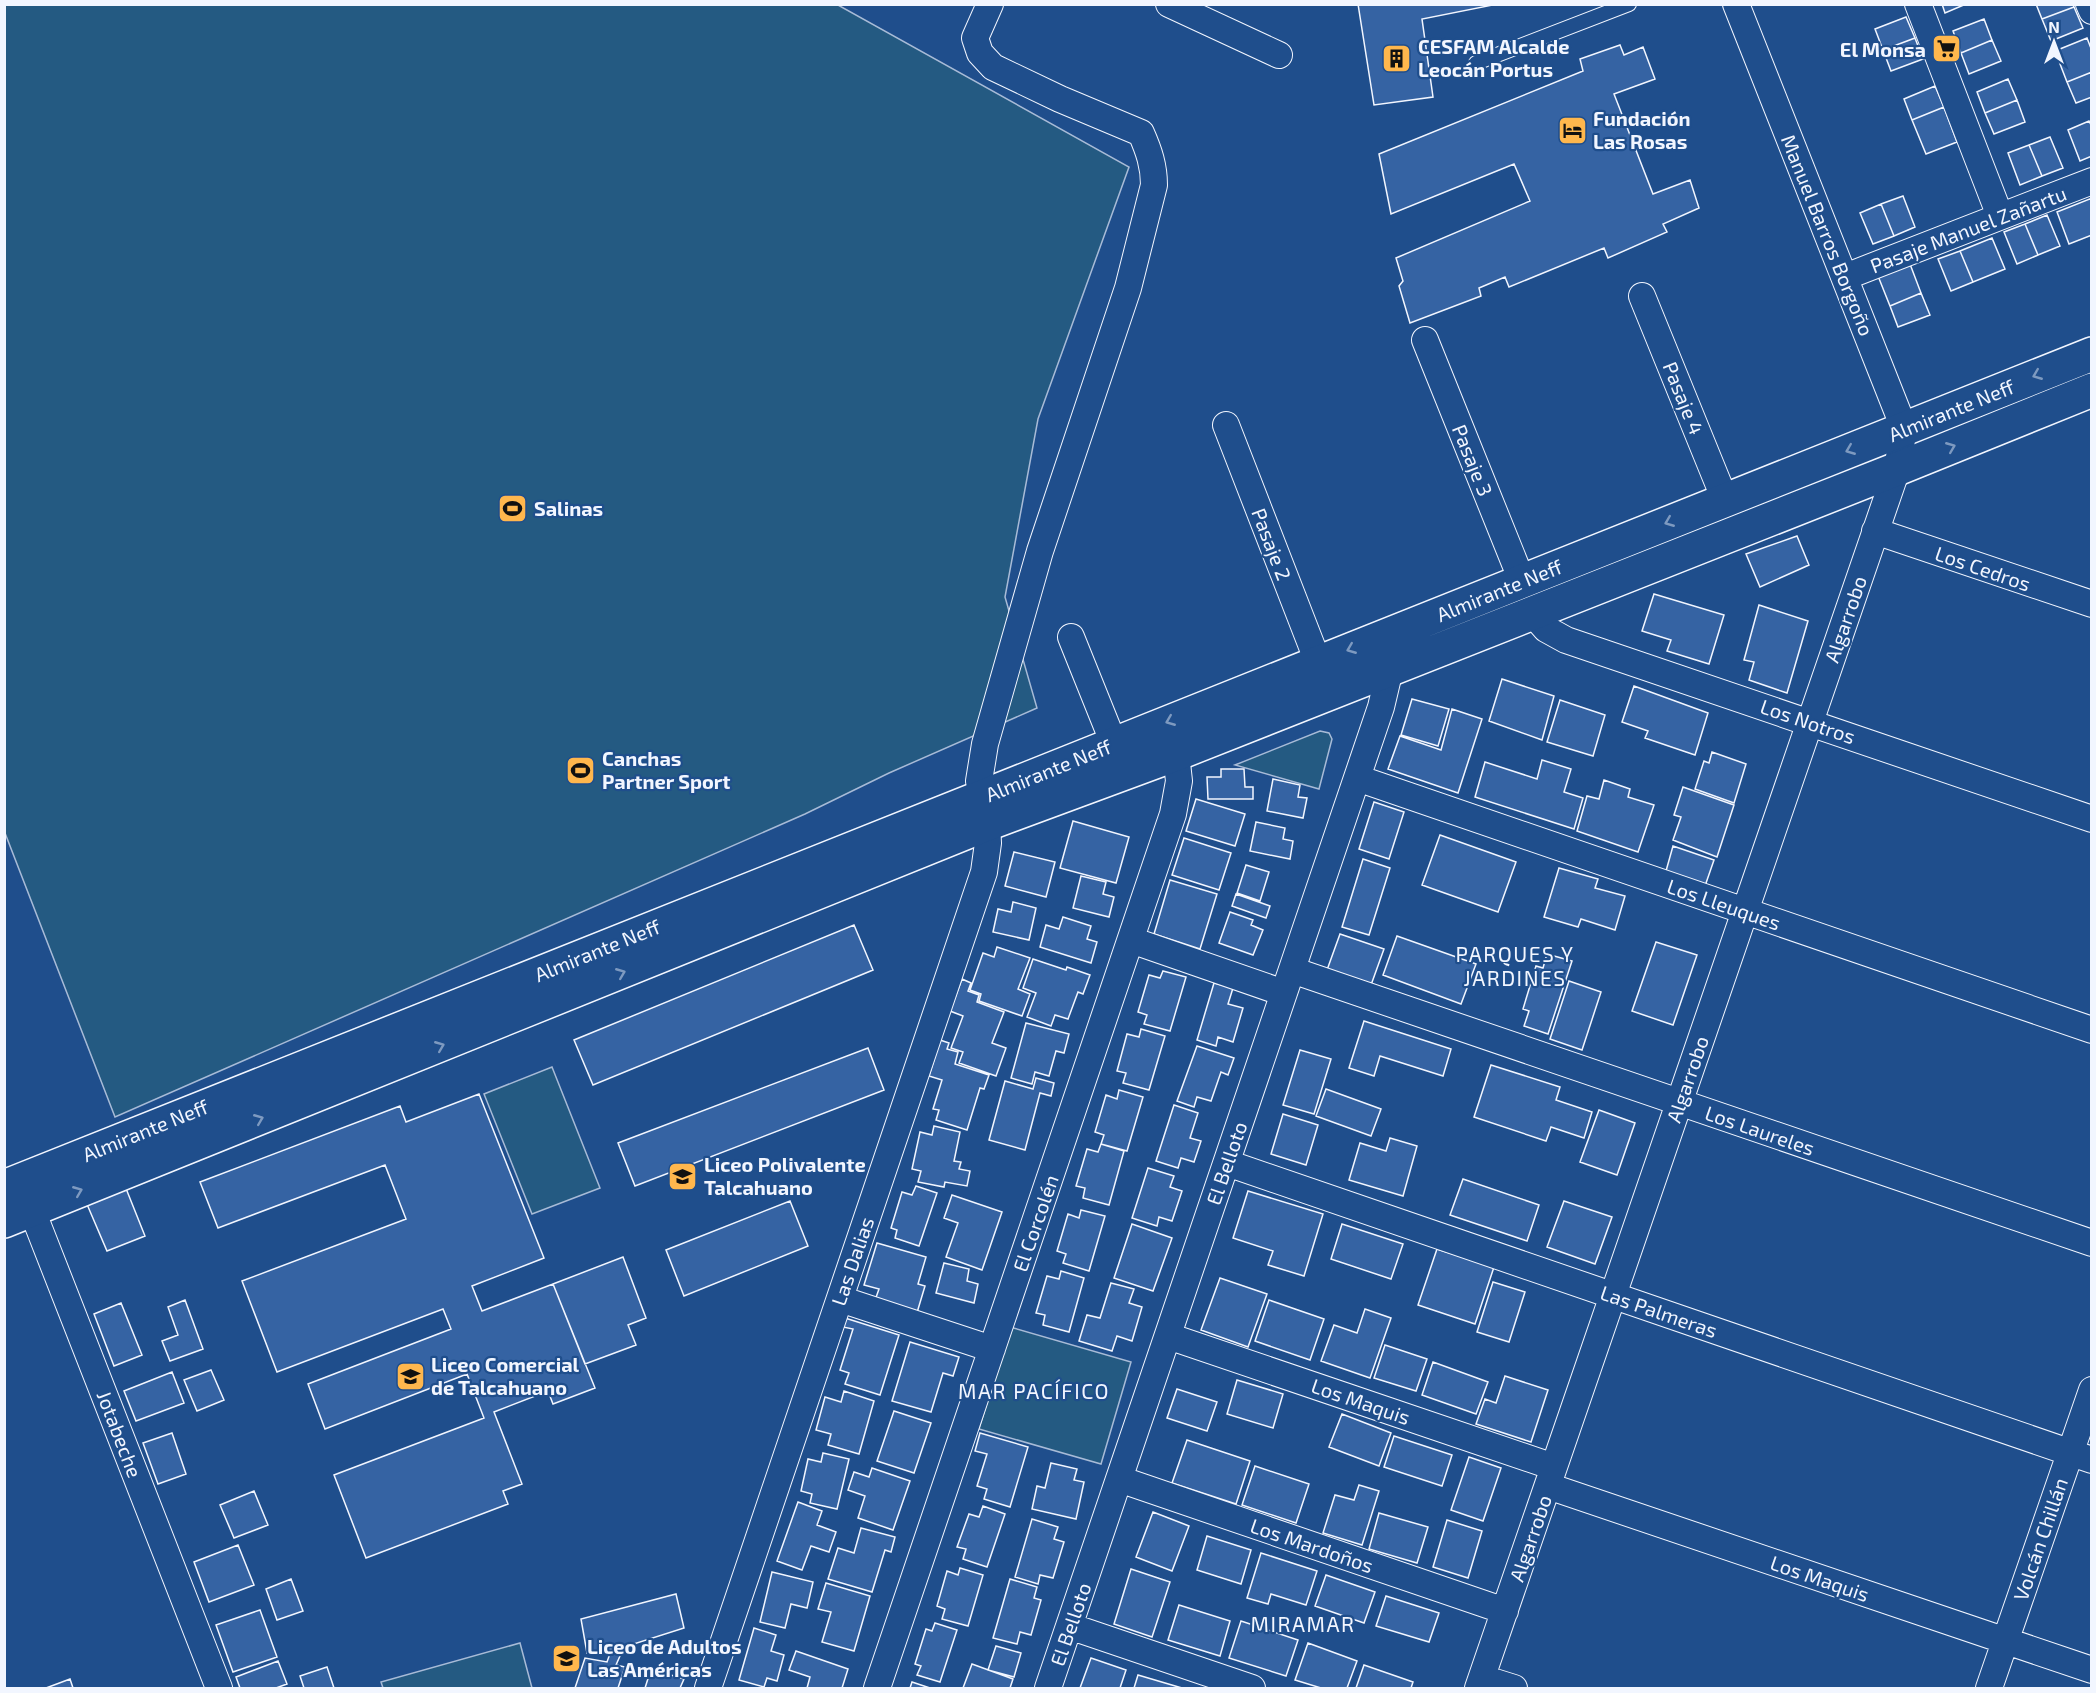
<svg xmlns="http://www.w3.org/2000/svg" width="2096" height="1693" font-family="'Exo 2',sans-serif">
  <rect width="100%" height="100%" fill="#1f4e8c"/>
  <path fill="#245a82" stroke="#a8bbd7" stroke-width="1.5" d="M4,5H838L1129,167L1038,419L1005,597L1037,708L889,773L805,814L115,1117L5,833Z
    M1320,731L1329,733L1332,739L1319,789L1235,765Z
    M552,1067L600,1188L532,1214L484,1094Z
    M1010,1327L1131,1362L1101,1464L979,1429Z
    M520,1643L532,1688H383L381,1682Z"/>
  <path fill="#3563a3" stroke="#f2f6ff" stroke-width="1.5" d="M1358,4H1493V5L1422,19L1433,97L1374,105Z
    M1942,4H1966L1945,13Z
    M2036,4H2073L2074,7L2042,19Z
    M2074,7L2083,28L2051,41L2042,19Z
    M1906,17L1915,38L1883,50L1875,29Z
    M1984,19L1992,40L1961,53L1953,31Z
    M1915,38L1923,59L1891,71L1883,50Z
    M2087,38L2092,51V72L2067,82L2055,51Z
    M1992,40L2001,61L1969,74L1961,53Z
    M1620,45L1624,55L1643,47L1655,79L1614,94L1653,194L1690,180L1699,208L1663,224L1667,232L1608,258L1604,248L1509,287L1505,277L1479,288L1481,296L1410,323L1399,286L1403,281L1396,258L1530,201L1514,164L1391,214L1379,154L1583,71L1580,59Z
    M2092,72V97L2076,103L2067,82Z
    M2008,79L2017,100L1985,113L1977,92Z
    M1935,86L1944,107L1912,120L1904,99Z
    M2017,100L2025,122L1994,134L1985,113Z
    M1944,107L1957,142L1926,154L1912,120Z
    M2089,121L2092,127V156L2080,161L2068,130Z
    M2050,137L2063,168L2042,176L2029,145Z
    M2029,145L2042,176L2020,185L2008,153Z
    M1903,196L1915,227L1894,236L1881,204Z
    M2092,198V235L2069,244L2057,212Z
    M1881,204L1894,236L1873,244L1860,213Z
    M2047,215L2060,246L2038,255L2025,224Z
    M2025,224L2038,255L2017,264L2004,232Z
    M1992,238L2005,269L1973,282L1960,251Z
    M1960,251L1973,282L1951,291L1938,259Z
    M1910,264L1921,293L1890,306L1878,276Z
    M1921,293L1930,315L1898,327L1890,306Z
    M1797,536L1809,565L1760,587L1746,554Z
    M1654,594L1724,615L1709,664L1667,651L1671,640L1642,631Z
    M1759,605L1808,621L1787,693L1749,680L1754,662L1744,660Z
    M1502,679L1554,696L1542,740L1489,721Z
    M1634,686L1708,713L1695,755L1645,738L1648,731L1622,722Z
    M1412,699L1449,709L1438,746L1401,735Z
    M1560,700L1605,715L1593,756L1547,742Z
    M1452,709L1482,719L1458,793L1388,769L1400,736L1441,750Z
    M1712,752L1746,764L1734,803L1695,789L1704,761L1709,763Z
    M1542,760L1571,769L1564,792L1583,798L1574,829L1475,797L1485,762L1537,779Z
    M1221,769H1244L1245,787H1253V799H1208L1207,777H1221Z
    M1273,779L1300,785L1298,797L1307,798L1303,818L1267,811Z
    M1604,780L1630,789L1628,797L1654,805L1638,852L1577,831L1587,796L1599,799Z
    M1683,787L1734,805L1717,857L1673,840L1681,817L1674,815Z
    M1196,799L1245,814L1235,846L1186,831Z
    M1374,802L1404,812L1389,859L1359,849Z
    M1073,821L1129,837L1116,883L1060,868Z
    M1256,822L1285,828L1283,839L1293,841L1290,859L1250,851Z
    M1440,835L1516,862L1498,912L1422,885Z
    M1184,838L1231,853L1219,890L1172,875Z
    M1673,846L1714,860L1705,886L1666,871Z
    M1014,852L1055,862L1046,897L1005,886Z
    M1363,859L1390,868L1369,935L1342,927Z
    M1246,865L1269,872L1260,901L1237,893Z
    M1559,868L1598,879L1595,888L1625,896L1615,930L1581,919L1578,927L1544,917Z
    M1081,876L1106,882L1103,894L1114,897L1109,917L1073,908Z
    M1170,880L1217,894L1200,949L1154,934Z
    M1236,894L1270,906L1266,918L1232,906Z
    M1013,902L1036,908L1029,940L993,932L998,909L1011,912Z
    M1230,912L1253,920L1251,925L1263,930L1253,955L1219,943Z
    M1063,917L1091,926L1087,939L1097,942L1091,963L1040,947L1046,925L1059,929Z
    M854,925L873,970L593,1085L574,1040Z
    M1340,934L1384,949L1371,985L1327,970Z
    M1397,936L1476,964L1461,1004L1383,975Z
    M1656,942L1697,955L1673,1025L1632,1011Z
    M997,947L1030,958L1018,989L1030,994L1022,1016L979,1001L981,994L970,990L983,953L994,957Z
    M1547,954L1572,961L1548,1034L1524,1026L1529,1011L1523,1009L1536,966L1543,968Z
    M1033,959L1066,970L1067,967L1090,975L1083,994L1078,992L1068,1019L1055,1015L1051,1026L1027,1017L1036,993L1023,988Z
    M1163,971L1186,977L1170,1031L1144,1024L1147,1015L1138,1012L1149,975L1160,978Z
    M962,979L971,983L968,991L979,995L977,1002L1004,1012L992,1043L1006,1048L996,1076L959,1063L963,1052L951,1048L963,1016L950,1011Z
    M1569,981L1601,992L1582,1050L1550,1039Z
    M1214,983L1233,988L1228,1004L1243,1008L1233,1042L1218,1037L1216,1046L1197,1040Z
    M1364,1021L1451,1049L1443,1076L1380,1056L1374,1076L1349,1068Z
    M1026,1023L1069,1034L1064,1053L1056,1051L1049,1076L1035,1072L1032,1084L1011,1078Z
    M1141,1029L1165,1036L1149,1090L1123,1083L1126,1073L1117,1071L1127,1034L1139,1037Z
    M940,1040L949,1043L947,1049L958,1052L955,1064L989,1075L984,1089L980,1088L967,1130L936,1120L939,1110L933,1109L942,1080L929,1076Z
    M1197,1046L1234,1058L1228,1075L1221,1072L1211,1101L1197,1097L1194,1107L1177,1101Z
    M868,1048L884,1090L635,1186L618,1143Z
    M1300,1050L1331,1059L1314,1114L1283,1105Z
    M1491,1065L1560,1087L1556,1100L1592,1112L1584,1138L1551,1127L1546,1141L1474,1117Z
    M1036,1078L1054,1083L1051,1096L1040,1093L1025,1150L989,1140L1005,1081L1033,1089Z
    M1326,1089L1381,1109L1371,1136L1316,1116Z
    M1119,1090L1143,1097L1127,1151L1101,1144L1104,1135L1095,1132L1106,1095L1117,1099Z
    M479,1094L544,1258L472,1286L482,1311L553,1284L595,1388L553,1404L548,1391L494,1412L522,1484L503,1491L508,1504L366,1558L334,1475L484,1418L467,1374L325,1429L308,1384L451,1329L443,1309L277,1372L242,1281L406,1219L385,1165L218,1228L200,1182L400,1106L406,1122Z
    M1174,1105L1198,1113L1190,1138L1201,1141L1194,1162L1181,1158L1178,1168L1156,1161Z
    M1599,1110L1635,1123L1617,1175L1580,1162Z
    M1283,1114L1318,1125L1306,1165L1271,1154Z
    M934,1126L960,1132L954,1161L961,1162L959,1169L970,1171L967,1186L945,1182L944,1187L918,1182L921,1171L912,1169L920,1132L932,1135Z
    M1390,1138L1417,1146L1403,1196L1349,1180L1360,1143L1386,1151Z
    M1101,1144L1124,1151L1109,1205L1083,1198L1085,1188L1076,1186L1087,1149L1098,1152Z
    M1148,1168L1174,1176L1170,1187L1182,1191L1172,1221L1159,1217L1157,1226L1132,1218Z
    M1463,1179L1539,1205L1527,1241L1450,1215Z
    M125,1186L145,1236L107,1251L86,1202Z
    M916,1186L937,1193L919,1246L895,1238L897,1230L891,1228L902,1192L912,1195Z
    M1248,1191L1323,1214L1304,1276L1268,1265L1273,1251L1233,1238Z
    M952,1195L1002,1212L982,1270L946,1257L958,1223L944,1218Z
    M790,1201L808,1246L684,1296L666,1250Z
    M1564,1201L1612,1217L1595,1264L1547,1247Z
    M1081,1210L1105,1216L1089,1271L1063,1263L1066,1254L1057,1251L1068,1214L1079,1218Z
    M1132,1224L1172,1238L1153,1291L1114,1278Z
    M1342,1224L1403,1244L1391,1279L1331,1259Z
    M877,1243L926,1257L918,1284L925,1286L916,1316L874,1303L879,1289L864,1285Z
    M1437,1249L1494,1267L1475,1324L1418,1305Z
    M623,1257L646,1318L628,1325L636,1345L585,1364L553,1284Z
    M944,1263L969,1269L967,1281L978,1284L974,1303L936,1293Z
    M1061,1271L1084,1278L1069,1332L1043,1325L1045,1315L1036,1313L1047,1276L1059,1279Z
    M1220,1278L1267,1294L1248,1347L1201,1330Z
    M1493,1282L1525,1292L1509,1342L1477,1332Z
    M1111,1283L1134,1289L1129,1303L1142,1307L1132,1341L1117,1336L1112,1351L1079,1341L1087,1315L1100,1318Z
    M185,1300L203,1349L170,1361L162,1341L178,1335L168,1307Z
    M1269,1300L1324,1319L1310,1360L1255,1341Z
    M121,1303L142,1355L114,1366L94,1314Z
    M1365,1309L1391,1318L1370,1378L1321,1361L1334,1325L1357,1333Z
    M845,1318L899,1335L880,1395L845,1384L849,1373L840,1370L853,1329L843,1327Z
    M910,1342L959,1357L953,1376L943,1373L931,1412L892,1401Z
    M1385,1345L1427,1359L1416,1391L1374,1378Z
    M1433,1362L1488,1382L1476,1414L1422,1395Z
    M211,1370L224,1400L197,1411L184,1380Z
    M172,1372L184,1403L136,1421L124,1391Z
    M1505,1376L1548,1390L1531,1442L1476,1424L1485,1399L1496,1403Z
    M1237,1380L1283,1394L1273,1428L1227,1414Z
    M1177,1389L1217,1402L1207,1431L1167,1418Z
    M844,1391L874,1401L859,1454L828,1445L831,1434L816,1430L825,1397L841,1402Z
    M894,1411L931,1423L914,1473L877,1461Z
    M1342,1414L1391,1433L1379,1466L1329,1447Z
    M172,1433L186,1474L158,1484L143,1443Z
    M980,1433L1028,1447L1010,1507L984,1499L987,1489L977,1486L987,1454L975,1451Z
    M1394,1436L1452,1455L1442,1486L1384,1467Z
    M1187,1440L1250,1461L1236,1504L1172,1483Z
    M823,1453L849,1459L837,1509L810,1503L812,1494L801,1491L808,1459L821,1462Z
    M1469,1457L1501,1468L1483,1521L1451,1510Z
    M1051,1463L1077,1469L1074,1480L1084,1482L1076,1519L1032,1509L1037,1486L1045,1488Z
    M1255,1466L1309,1484L1296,1523L1242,1505Z
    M872,1468L910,1481L893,1530L858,1518L865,1496L848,1490L854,1472L869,1477Z
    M1359,1485L1379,1491L1362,1545L1323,1533L1335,1495L1354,1500Z
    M254,1491L268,1525L234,1538L220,1505Z
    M798,1502L822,1511L817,1525L836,1532L829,1552L811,1546L802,1570L777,1561Z
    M983,1506L1005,1514L987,1567L963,1559L966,1549L957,1547L969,1514L979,1517Z
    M1153,1512L1189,1526L1172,1571L1136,1557Z
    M1379,1513L1428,1527L1417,1563L1369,1549Z
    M1032,1519L1058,1527L1054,1539L1064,1542L1053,1578L1040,1575L1038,1584L1015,1577Z
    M1447,1520L1482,1531L1468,1578L1433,1567Z
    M861,1528L895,1537L891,1552L885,1550L872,1592L828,1579L838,1548L854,1553Z
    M1207,1536L1251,1550L1241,1584L1197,1570Z
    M238,1545L254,1585L209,1602L194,1562Z
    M1261,1553L1317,1571L1306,1605L1271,1594L1268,1604L1247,1598Z
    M960,1568L983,1575L968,1626L942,1619L945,1609L937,1606L947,1571L958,1575Z
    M1131,1569L1170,1582L1152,1637L1114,1624Z
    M772,1572L813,1582L807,1608L791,1604L785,1628L760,1622Z
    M1326,1575L1375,1592L1364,1623L1315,1606Z
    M291,1579L303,1611L277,1620L266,1589Z
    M1010,1579L1037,1587L1034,1598L1041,1600L1031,1635L1020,1632L1017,1644L993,1638Z
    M826,1583L870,1596L854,1651L822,1642L831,1612L818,1609Z
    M676,1594L684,1628L624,1647L616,1665L625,1667L618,1688H575L585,1658L607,1662L612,1648L587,1653L581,1619Z
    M1386,1596L1439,1613L1429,1642L1376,1626Z
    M1179,1605L1230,1621L1220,1656L1168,1640Z
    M260,1610L277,1657L233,1672L216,1625Z
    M1241,1621L1298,1640L1286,1676L1229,1658Z
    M935,1623L957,1630L940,1682L917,1675L921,1666L915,1664L926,1629L932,1631Z
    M754,1628L776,1635L771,1651L784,1655L777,1681L767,1678L764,1687L739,1680Z
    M1308,1643L1357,1661L1347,1688H1321L1295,1680Z
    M996,1646L1021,1653L1014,1677L988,1670Z
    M796,1651L848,1669L842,1688H807L810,1677L789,1670Z
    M1091,1658L1126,1670L1120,1688H1080Z
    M278,1661L287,1684L276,1688H240L236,1677Z
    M972,1664L1013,1679L1010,1688H963Z
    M1364,1665L1413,1682L1411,1688H1356Z
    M327,1667L334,1688H304L300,1676Z
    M651,1669L684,1679L680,1688H645Z
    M1138,1675L1182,1688H1134Z
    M70,1679L73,1688H46Z
    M912,1682L930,1688H910Z"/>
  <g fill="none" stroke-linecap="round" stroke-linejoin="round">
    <defs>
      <path id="lane" d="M1476,63L1629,4"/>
      <path id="street" d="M1169,4L1279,55
        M1918,4L2000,216
        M2089,4L2092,11
        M1845,277L2092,181
        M1642,296L1725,500
        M1425,340L1522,581
        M1226,425L1318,662
        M1875,531L2092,604
        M1532,613L1546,629L1566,640L2092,819
        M1071,637L1114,744
        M1357,778L2092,1030
        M1131,940L1284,993
        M1292,970L2092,1243
        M1227,1163L2092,1460
        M26,1195L219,1688
        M840,1299L992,1349
        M1168,1336L1554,1467
        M1119,1479L1505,1611
        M1548,1486L2092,1670
        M1069,1626L1252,1688
        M1482,1678L1514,1688
        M708,1688L984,872L988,843L987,824L979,781L985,744L1040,551L1128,288L1154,185C1154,166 1149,151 1141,133L1060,99L993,67L980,53L975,38L990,4
        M877,1688L1173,814L1179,781L1176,754
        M1048,1688L1381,707L1390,669L1387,656
        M1478,1688L1897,469L1904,428L1736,4
        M1989,1688L2092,1390"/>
      <path id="secondary" d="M4,1187L2092,354
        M4,1221L987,824L1176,754L1897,469L2092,390"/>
    </defs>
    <use href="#lane" stroke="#f2f6ff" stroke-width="16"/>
    <use href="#street" stroke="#f2f6ff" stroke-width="28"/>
    <use href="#secondary" stroke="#f2f6ff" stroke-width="36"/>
    <use href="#lane" stroke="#1f4e8c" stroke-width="14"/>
    <use href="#street" stroke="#1f4e8c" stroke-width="26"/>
    <use href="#secondary" stroke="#1f4e8c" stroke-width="33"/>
  </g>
  <defs><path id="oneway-chevron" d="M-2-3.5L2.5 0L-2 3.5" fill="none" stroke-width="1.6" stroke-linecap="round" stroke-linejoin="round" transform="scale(1.5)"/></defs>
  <g stroke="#7e9ac0">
    <use href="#oneway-chevron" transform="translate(2037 375) rotate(158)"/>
    <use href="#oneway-chevron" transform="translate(1951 447) rotate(-22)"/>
    <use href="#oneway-chevron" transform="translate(1850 450) rotate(158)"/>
    <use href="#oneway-chevron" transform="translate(1669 522) rotate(158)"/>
    <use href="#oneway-chevron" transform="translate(1351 649) rotate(158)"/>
    <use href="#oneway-chevron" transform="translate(1170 721) rotate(158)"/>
    <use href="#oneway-chevron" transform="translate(621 973) rotate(-22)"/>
    <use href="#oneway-chevron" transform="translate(440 1046) rotate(-22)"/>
    <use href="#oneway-chevron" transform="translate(259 1119) rotate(-22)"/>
    <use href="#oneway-chevron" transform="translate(78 1191) rotate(-22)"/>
  </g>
  <defs>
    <symbol id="supermarket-square" viewBox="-11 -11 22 22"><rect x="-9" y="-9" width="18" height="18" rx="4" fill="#ffb74d" stroke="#1f4e8c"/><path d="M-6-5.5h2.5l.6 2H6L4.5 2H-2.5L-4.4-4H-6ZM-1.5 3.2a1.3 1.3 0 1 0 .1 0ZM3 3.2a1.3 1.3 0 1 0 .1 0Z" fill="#111"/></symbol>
    <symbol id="building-square" viewBox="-11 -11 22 22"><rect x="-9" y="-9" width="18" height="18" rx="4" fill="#ffb74d" stroke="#1f4e8c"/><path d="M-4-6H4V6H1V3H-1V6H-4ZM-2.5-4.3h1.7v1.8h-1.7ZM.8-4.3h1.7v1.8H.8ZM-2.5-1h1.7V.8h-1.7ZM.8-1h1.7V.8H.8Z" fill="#111"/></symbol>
    <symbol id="hotel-square" viewBox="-11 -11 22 22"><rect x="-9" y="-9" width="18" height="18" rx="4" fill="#ffb74d" stroke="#1f4e8c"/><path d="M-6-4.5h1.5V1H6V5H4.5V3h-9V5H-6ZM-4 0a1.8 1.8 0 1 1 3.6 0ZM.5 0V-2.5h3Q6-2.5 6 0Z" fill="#111"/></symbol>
    <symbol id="stadium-square" viewBox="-11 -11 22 22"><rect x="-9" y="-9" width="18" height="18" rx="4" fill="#ffb74d" stroke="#1f4e8c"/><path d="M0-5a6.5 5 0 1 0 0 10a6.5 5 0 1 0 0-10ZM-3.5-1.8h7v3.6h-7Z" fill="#111"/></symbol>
    <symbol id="school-square" viewBox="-11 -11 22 22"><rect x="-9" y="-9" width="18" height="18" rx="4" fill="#ffb74d" stroke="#1f4e8c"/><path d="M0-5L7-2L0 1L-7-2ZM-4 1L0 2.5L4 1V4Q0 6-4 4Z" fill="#111"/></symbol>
  </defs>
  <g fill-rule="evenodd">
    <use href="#supermarket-square" x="1930" y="32" width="33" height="33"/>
    <use href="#building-square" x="1380" y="42" width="33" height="33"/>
    <use href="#hotel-square" x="1556" y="114" width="33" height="33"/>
    <use href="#stadium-square" x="496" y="492" width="33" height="33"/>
    <use href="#stadium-square" x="564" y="754" width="33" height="33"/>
    <use href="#school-square" x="666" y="1160" width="33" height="33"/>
    <use href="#school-square" x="394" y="1360" width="33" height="33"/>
    <use href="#school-square" x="550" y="1642" width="33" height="33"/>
  </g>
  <g text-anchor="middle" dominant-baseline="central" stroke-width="4.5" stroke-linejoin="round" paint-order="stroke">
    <g font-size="20" font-weight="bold" fill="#f2f6ff" stroke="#1f4e8c" text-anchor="start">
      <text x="1418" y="46">CESFAM Alcalde<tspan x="1418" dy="23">Leocán Portus</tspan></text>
      <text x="1926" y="49" text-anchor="end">El Monsa</text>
      <text x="1593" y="118">Fundación<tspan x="1593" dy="23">Las Rosas</tspan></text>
      <text x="534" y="508">Salinas</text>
      <text x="602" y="758">Canchas<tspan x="602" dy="23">Partner Sport</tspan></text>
      <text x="704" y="1164">Liceo Polivalente<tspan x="704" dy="23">Talcahuano</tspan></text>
      <text x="431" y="1364">Liceo Comercial<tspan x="431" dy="23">de Talcahuano</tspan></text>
      <text x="587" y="1646">Liceo de Adultos<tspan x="587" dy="23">Las Américas</tspan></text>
    </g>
    <g font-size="20" fill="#f2f6ff" stroke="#1f4e8c">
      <text transform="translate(1968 229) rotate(-21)">Pasaje Manuel Zañartu</text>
      <text transform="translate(1828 235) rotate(68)">Manuel Barros Borgoño</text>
      <text transform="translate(1684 398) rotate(68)">Pasaje 4</text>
      <text transform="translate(1951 410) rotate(-22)">Almirante Neff</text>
      <text transform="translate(1473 460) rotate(68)">Pasaje 3</text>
      <text transform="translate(1272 544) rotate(69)">Pasaje 2</text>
      <text transform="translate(1983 568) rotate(19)">Los Cedros</text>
      <text transform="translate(1499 590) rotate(-22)">Almirante Neff</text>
      <text transform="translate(1845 619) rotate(-71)">Algarrobo</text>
      <text transform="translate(1808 721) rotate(19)">Los Notros</text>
      <text transform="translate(1048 770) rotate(-22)">Almirante Neff</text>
      <text transform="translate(1724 904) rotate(19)">Los Lleuques</text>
      <text transform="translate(597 950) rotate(-22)">Almirante Neff</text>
      <text transform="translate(1687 1079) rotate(-71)">Algarrobo</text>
      <text transform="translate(145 1130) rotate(-22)">Almirante Neff</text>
      <text transform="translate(1760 1130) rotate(19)">Los Laureles</text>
      <text transform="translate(1226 1163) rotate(-71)">El Belloto</text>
      <text transform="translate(1035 1223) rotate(-71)">El Corcolén</text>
      <text transform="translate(852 1261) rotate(-71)">Las Dalias</text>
      <text transform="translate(1659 1311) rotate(19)">Las Palmeras</text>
      <text transform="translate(1361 1401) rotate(19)">Los Maquis</text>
      <text transform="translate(120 1434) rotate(69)">Jotabeche</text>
      <text transform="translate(1530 1538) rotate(-71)">Algarrobo</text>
      <text transform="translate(2040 1539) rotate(-71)">Volcán Chillán</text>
      <text transform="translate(1312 1545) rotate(19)">Los Mardoños</text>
      <text transform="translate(1820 1578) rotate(19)">Los Maquis</text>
      <text transform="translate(1070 1624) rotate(-71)">El Belloto</text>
    </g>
    <g font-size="21" letter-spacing="1.5" fill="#f2f6ff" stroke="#1f4e8c">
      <text x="1515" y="953">PARQUES Y<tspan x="1515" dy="24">JARDINES</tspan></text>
      <text x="1034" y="1390">MAR PACÍFICO</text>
      <text x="1303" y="1623">MIRAMAR</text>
    </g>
  </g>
  <rect width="2096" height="1693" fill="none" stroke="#f2f6ff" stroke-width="12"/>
  <g transform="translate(2054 42)" stroke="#1f4e8c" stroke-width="4.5" paint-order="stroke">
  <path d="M0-4.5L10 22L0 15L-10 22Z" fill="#f2f6ff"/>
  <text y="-9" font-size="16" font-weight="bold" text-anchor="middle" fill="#f2f6ff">N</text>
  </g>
</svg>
